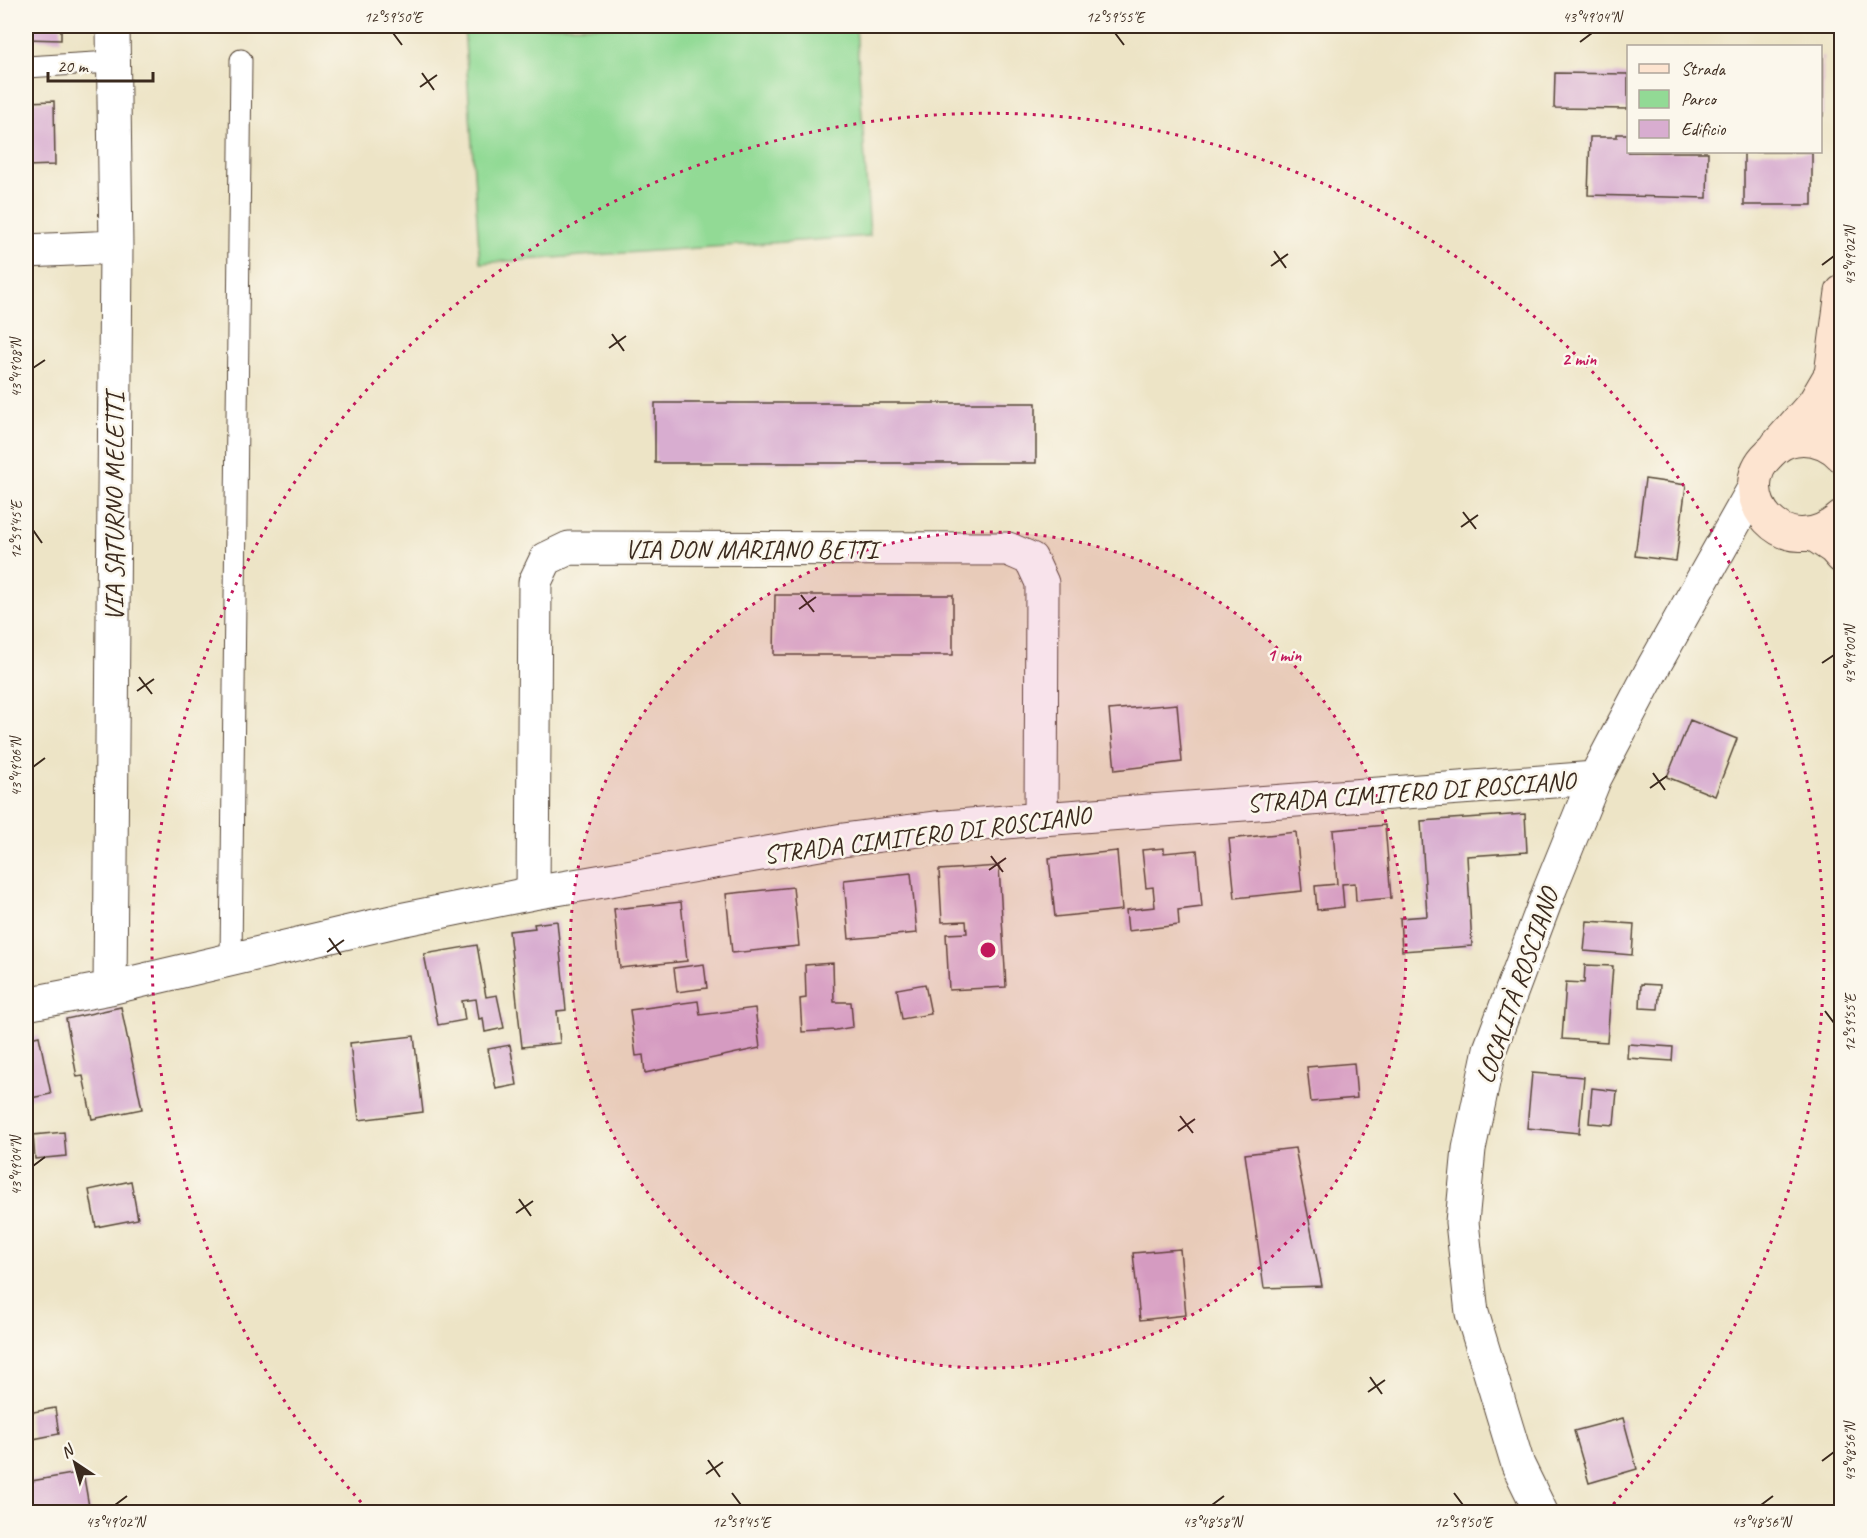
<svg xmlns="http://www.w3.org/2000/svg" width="1867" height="1538" font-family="Caveat,sans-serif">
  <rect width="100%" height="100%" fill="#fbf7ec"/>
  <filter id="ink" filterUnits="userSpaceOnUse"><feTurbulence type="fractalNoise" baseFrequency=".0167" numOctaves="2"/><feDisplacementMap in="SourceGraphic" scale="12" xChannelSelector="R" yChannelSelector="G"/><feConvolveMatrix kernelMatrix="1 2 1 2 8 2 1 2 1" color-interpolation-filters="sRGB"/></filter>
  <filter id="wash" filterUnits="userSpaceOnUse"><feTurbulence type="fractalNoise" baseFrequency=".008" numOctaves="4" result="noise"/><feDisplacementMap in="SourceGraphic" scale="24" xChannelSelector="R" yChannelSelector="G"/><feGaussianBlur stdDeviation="1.35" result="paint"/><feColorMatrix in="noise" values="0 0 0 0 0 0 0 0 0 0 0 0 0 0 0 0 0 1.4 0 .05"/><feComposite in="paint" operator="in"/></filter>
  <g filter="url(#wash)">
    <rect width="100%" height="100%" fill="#ede4c6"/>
    <path fill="#92da95" stroke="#66825a" stroke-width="1.5" d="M464,26H856L870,236L480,263Z"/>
    <g id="blocks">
      <path fill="#d8add0" d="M26,26H61V40L26,39Z
        M1821,56H1823V116H1821Z
        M1555,73L1628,74V109L1554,108Z
        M54,101L55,165L26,166V102Z
        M1617,134H1628V152H1708L1707,198L1588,195L1590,137H1617Z
        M1744,152H1812V205H1744Z
        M655,403H1036V463H655Z
        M1645,479L1686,485L1676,561L1635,556Z
        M775,595H953V655H774Z
        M1177,704L1182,762L1115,770L1109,710Z
        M1690,720L1737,739L1715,796L1667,777Z
        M1525,814L1527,852L1467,856L1472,946L1402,951L1400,918L1427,916L1421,821Z
        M1385,825L1391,898L1356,901L1355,883L1342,884L1344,907L1317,910L1315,886L1337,884L1333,830Z
        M1296,832L1302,891L1235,898L1229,839Z
        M1164,848V853L1197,850L1202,907L1178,910L1179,925L1128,931L1126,910L1155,907L1153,887L1146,888L1142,850Z
        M1117,851L1122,910L1055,917L1049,858Z
        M999,866L1006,987L949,990L946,934L967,933L966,921L942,922L939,870Z
        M911,873L917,933L849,939L844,880Z
        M793,887L799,946L732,953L726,894Z
        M681,902L687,961L620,968L614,909Z
        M557,921L566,1010L557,1011L560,1043L522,1047L509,931L535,928L534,924Z
        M1587,921L1634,924L1632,955L1584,951Z
        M477,945L486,997L497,995L504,1028L485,1032L483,1018L479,1019L476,999L462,1001L465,1020L438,1025L424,954Z
        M833,963L834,1002H851L853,1027L836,1030L802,1032L800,999L806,998L805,965Z
        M704,964L707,988L677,992L674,968Z
        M1585,965L1613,966L1607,1042L1562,1039L1566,982L1584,983Z
        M925,984L931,1014L902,1019L897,989Z
        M1641,984L1660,985L1658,1009L1640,1008Z
        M698,1001L700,1015L755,1008L760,1048L645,1073L643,1055L636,1056L630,1010Z
        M121,1007L142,1109L92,1119L83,1076L77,1077L66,1019Z
        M39,1036L51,1094L26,1099V1039Z
        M414,1036L423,1112L359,1120L350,1043Z
        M1628,1044L1673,1047L1672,1061L1627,1058Z
        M510,1045L517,1085L496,1089L488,1049Z
        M1354,1063L1357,1098L1311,1102L1307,1067Z
        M1532,1073L1584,1077L1579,1133L1527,1128Z
        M1592,1088L1617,1091L1614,1125L1589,1123Z
        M64,1132L66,1156L35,1159L33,1135Z
        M1295,1148L1322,1286L1264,1288L1245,1154Z
        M131,1181L138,1219L96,1227L89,1190Z
        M1180,1249L1186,1315L1140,1320L1133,1253Z
        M55,1408L59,1434L33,1439L28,1413Z
        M1623,1418L1637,1469L1589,1483L1574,1431Z
        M83,1472L90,1512H26V1482Z"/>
    </g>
  </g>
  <g filter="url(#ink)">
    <use href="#blocks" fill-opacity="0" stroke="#564637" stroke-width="1.5"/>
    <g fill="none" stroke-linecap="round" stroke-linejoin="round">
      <defs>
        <path id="service" d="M26,67L112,62
          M231,959L241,60"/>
        <path id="minor" d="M26,251L116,247
          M533,893L535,582L546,559L569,548L1008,549L1031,559L1042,583L1041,819
          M110,988L116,247L113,26
          M26,1004L110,988L400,920L533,893L843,840L935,828L1041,819L1595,778
          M1541,1512L1518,1465L1472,1313L1462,1222L1469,1149L1490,1049L1550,889L1595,778L1655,664L1754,488"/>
        <path id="secondary" d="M1777,445L1814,403L1831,374
          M1840,454L1834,421L1831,374L1842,292
          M1842,456C1830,443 1814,437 1796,439C1785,440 1776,446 1769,454C1727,493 1784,569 1842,517
          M1813,534L1834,548L1842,557"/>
      </defs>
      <use href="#service" stroke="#564637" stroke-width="23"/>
      <use href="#minor" stroke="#564637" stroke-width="35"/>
      <use href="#secondary" stroke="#564637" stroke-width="35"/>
      <use href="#service" stroke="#fff" stroke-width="21"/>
      <use href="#minor" stroke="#fff" stroke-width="33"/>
      <use href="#secondary" stroke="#fde4d0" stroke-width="33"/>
    </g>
  </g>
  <path fill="none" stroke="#3b2a1e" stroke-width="2" d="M393,33L402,45M1115,33L1124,45M1580,42L1592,33M422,73L434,90M420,87L437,75M1274,251L1286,268M1822,265L1834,256M1271,266L1288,254M612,334L624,351M609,348L626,336M33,368L45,360M1463,512L1476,529M1461,527L1478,515M33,530L42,543M801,595L814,612M799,609L816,597M1822,663L1834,655M139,677L152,694M137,691L154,679M33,767L45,758M1653,773L1665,790M1650,788L1667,776M991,856L1003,872M989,870L1006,858M329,938L341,955M327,952L344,940M1825,1011L1834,1023M1180,1116L1193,1133M1178,1131L1195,1119M33,1166L45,1157M519,1199L531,1216M516,1213L533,1201M1370,1377L1382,1394M1368,1392L1385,1380M708,1460L720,1477M1822,1461L1834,1452M706,1474L723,1462M732,1493L741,1505M1454,1493L1463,1505M115,1505L127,1496M1212,1505L1224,1496M1761,1505L1773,1496"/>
  <circle cx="988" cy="950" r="418" fill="#c2185b" fill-opacity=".12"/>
  <g fill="none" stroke="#c2185b" stroke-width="3" stroke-dasharray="3 6">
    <circle cx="988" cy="950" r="418"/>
    <path d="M367 1509A836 836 0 1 1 1609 1509"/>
  </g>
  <g text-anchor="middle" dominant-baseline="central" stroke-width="5" stroke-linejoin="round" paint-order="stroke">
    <g font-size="26" fill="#3b2a1e" stroke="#fbf7ec">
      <text transform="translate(114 507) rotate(-90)">VIA SATURNO MELETTI</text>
      <text x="751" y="549">VIA DON MARIANO BETTI</text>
      <text transform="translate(1411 792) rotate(-4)">STRADA CIMITERO DI ROSCIANO</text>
      <text transform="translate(927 835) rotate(-7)">STRADA CIMITERO DI ROSCIANO</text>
      <text transform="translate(1517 986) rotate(-71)">LOCALITÀ ROSCIANO</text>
    </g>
  </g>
  <circle cx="988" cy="950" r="9" fill="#c2185b" stroke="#fbf7ec" stroke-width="3"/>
  <g font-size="18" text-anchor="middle" font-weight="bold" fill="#c2185b" stroke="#fbf7ec" stroke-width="5" stroke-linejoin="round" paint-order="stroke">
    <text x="1579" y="365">2 min</text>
    <text x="1284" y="661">1 min</text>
  </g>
  <rect width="1867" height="1538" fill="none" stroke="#fbf7ec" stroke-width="66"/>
  <rect x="1627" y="45" width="195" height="108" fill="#fbf7ec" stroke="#aea59a" stroke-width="1.5"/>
  <rect x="1639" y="64" width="30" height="9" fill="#fde4d0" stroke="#aea59a" stroke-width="1.5"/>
  <text x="1681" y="75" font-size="18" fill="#3b2a1e">Strada</text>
  <rect x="1639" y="90" width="30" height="18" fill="#92da95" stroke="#aea59a" stroke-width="1.5"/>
  <text x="1681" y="105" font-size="18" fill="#3b2a1e">Parco</text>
  <rect x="1639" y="120" width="30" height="18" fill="#d8add0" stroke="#aea59a" stroke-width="1.5"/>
  <text x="1681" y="135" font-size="18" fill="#3b2a1e">Edificio</text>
  <g transform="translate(75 1463) rotate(324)" stroke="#fbf7ec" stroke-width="4.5" paint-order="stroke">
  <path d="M0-4.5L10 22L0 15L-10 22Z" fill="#3b2a1e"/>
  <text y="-9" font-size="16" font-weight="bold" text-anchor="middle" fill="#3b2a1e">N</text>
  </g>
  <path d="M48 72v9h105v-9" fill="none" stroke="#3b2a1e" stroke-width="3"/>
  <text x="57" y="72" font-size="18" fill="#3b2a1e" stroke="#fbf7ec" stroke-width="4.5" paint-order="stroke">20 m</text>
  <rect x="33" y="33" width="1801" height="1472" fill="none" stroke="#3b2a1e" stroke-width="2"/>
  <g font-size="15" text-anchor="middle" fill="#3b2a1e">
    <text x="393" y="22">12°59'50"E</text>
    <text x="1115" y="22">12°59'55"E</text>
    <text x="1592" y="22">43°49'04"N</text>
    <text transform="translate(1850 256) rotate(-90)" y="5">43°49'02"N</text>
    <text transform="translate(16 368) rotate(-90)" y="5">43°49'08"N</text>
    <text transform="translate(16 530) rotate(-90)" y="5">12°59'45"E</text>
    <text transform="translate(1850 655) rotate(-90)" y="5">43°49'00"N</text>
    <text transform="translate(16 767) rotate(-90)" y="5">43°49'06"N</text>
    <text transform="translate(1850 1023) rotate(-90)" y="5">12°59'55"E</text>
    <text transform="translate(16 1166) rotate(-90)" y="5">43°49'04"N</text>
    <text transform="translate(1850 1452) rotate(-90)" y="5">43°48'56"N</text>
    <text x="115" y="1527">43°49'02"N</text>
    <text x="741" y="1527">12°59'45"E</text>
    <text x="1212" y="1527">43°48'58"N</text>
    <text x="1463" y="1527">12°59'50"E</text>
    <text x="1761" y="1527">43°48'56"N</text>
  </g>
</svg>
